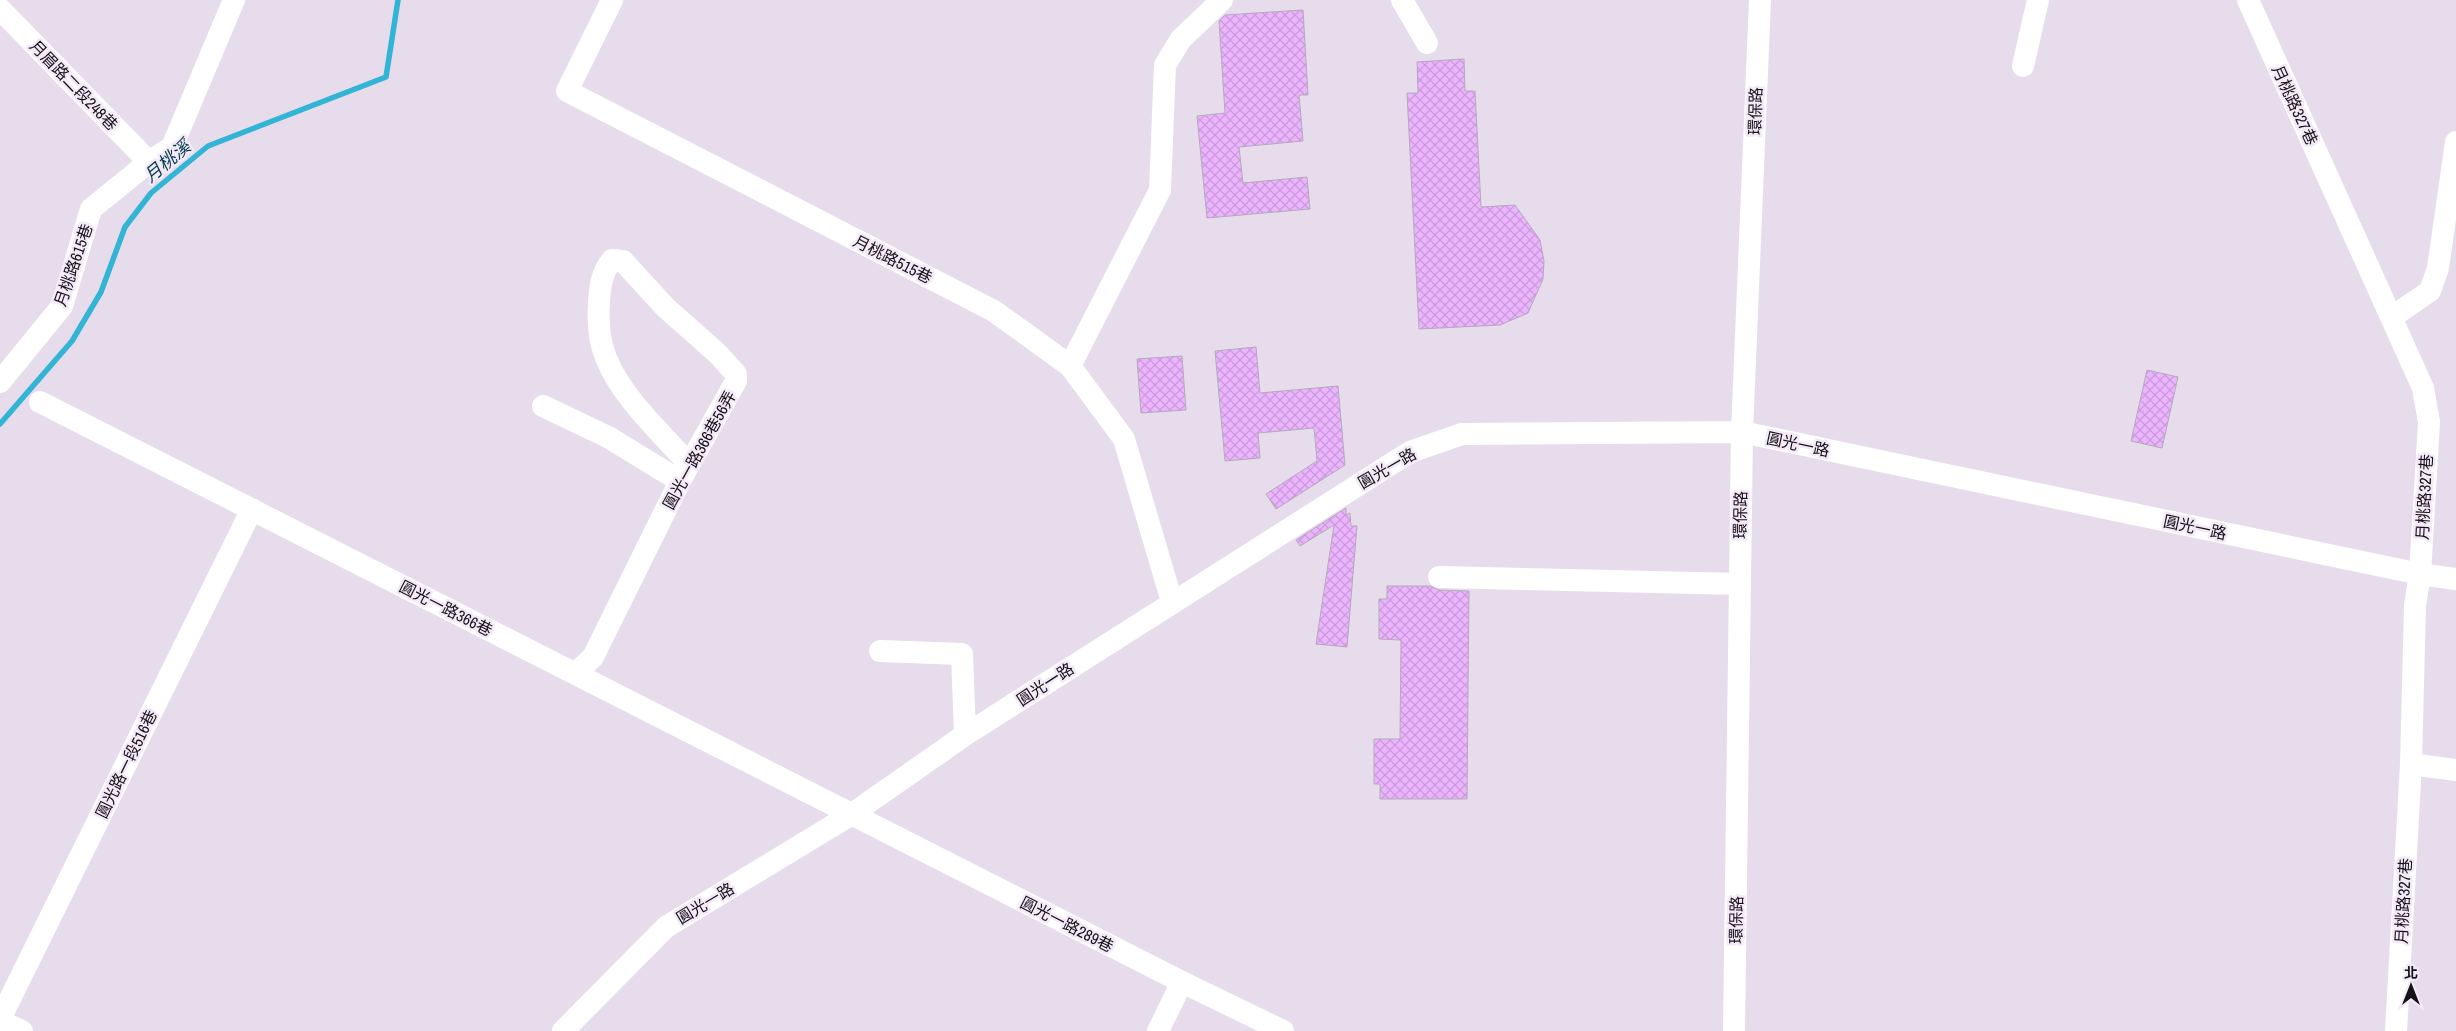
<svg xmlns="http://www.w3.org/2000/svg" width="2456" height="1031" font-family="'Archivo Narrow','Noto Sans TC',sans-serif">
  <defs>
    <pattern id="building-cross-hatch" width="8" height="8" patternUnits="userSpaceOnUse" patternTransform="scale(1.25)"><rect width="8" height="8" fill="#ecb4ff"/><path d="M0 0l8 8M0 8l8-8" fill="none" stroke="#ca9ada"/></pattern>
  </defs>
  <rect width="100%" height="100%" fill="#e7dceb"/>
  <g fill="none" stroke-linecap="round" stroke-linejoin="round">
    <path stroke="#32b4d5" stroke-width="5.5" d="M0,424L72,341L101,292L125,227L151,193L208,146L386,77L398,0"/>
  </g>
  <path fill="url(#building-cross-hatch)" stroke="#b4aab8" d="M1303,10L1308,95H1299L1303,141L1239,147L1243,183L1307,177L1310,209L1207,218L1197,116L1225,113L1219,21L1225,15Z
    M1464,59L1465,91H1475L1481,207L1515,205L1540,240L1544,261L1543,279L1528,313L1500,325L1419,329L1407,93H1418L1417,62Z
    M1256,347L1260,393L1338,386L1345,465L1276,509L1266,494L1317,461L1314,428L1258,433L1260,458L1225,461L1215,351Z
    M1182,356L1186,410L1141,413L1137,359Z
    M2147,370L2178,377L2162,448L2131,441Z
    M1346,508V515L1350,513L1351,526H1357L1347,647L1316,644L1334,525L1300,546L1296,540Z
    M1387,586H1430L1439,590L1469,591L1467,799H1380V784H1374V739H1400L1401,640L1379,639V599H1387Z"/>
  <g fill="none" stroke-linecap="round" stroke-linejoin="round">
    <path stroke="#fff" stroke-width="22" d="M612,0L567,91L994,311L1070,366L1124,439L1172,602
      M1402,0L1427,43
      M2248,0L2423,388L2429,422L2420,574L2415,605L2411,764L2396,1031
      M0,9L149,162
      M2023,66L2038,0
      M2392,317L2430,291L2438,268L2456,142
      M1070,366L1160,190L1165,65L1181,39L1222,0
      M0,382L62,306L91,209L149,162L172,147L234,0
      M40,402L1182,982L1283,1031
      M543,406L608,437L680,481
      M1439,577L1740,584
      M880,651L962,654L965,735
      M576,673L593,657L680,481L736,381V374L718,354L665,307L623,261L612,260C601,274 600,286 599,303C598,318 599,338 604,352C617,393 661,433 689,464
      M2411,764L2456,770
      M0,1019L252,509
      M0,1021L22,1031
      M563,1031L666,927L852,814L965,735L1410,452L1462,434L1742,432L2420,574L2456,579
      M1158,1031L1182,982
      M1734,1031L1742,432L1760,0"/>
  </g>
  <g text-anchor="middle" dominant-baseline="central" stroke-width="5" stroke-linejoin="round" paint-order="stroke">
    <g font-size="16" fill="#151217" stroke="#f4e9f8">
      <text transform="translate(74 85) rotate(46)">月眉路二段248巷</text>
      <text transform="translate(2295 105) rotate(65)">月桃路327巷</text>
      <text transform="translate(1755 111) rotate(-88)">環保路</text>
      <text transform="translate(893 259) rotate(27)">月桃路515巷</text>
      <text transform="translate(73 265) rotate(-71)">月桃路615巷</text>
      <text transform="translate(1798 444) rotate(12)">圓光一路</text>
      <text transform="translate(699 450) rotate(-61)">圓光一路366巷56弄</text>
      <text transform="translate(1387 468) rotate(-30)">圓光一路</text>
      <text transform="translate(2424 497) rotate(-87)">月桃路327巷</text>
      <text transform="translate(1740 515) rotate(-89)">環保路</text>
      <text transform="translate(2195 527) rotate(12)">圓光一路</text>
      <text transform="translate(446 608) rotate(27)">圓光一路366巷</text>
      <text transform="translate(1045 684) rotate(-33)">圓光一路</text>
      <text transform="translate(126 764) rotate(-64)">圓光路一段516巷</text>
      <text transform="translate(2403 901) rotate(-87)">月桃路327巷</text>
      <text transform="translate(705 903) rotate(-31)">圓光一路</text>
      <text transform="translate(1736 920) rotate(-89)">環保路</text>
      <text transform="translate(1067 924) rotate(27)">圓光一路289巷</text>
    </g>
    <g font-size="18" font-style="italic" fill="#023c4a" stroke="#f4e9f8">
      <text transform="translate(167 161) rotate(-40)">月桃溪</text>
    </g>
  </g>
  <g transform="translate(2411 986)" stroke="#f4e9f8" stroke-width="4" paint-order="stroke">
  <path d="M0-4L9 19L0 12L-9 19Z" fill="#151217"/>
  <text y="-8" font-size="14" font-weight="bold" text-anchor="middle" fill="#151217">北</text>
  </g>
</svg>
